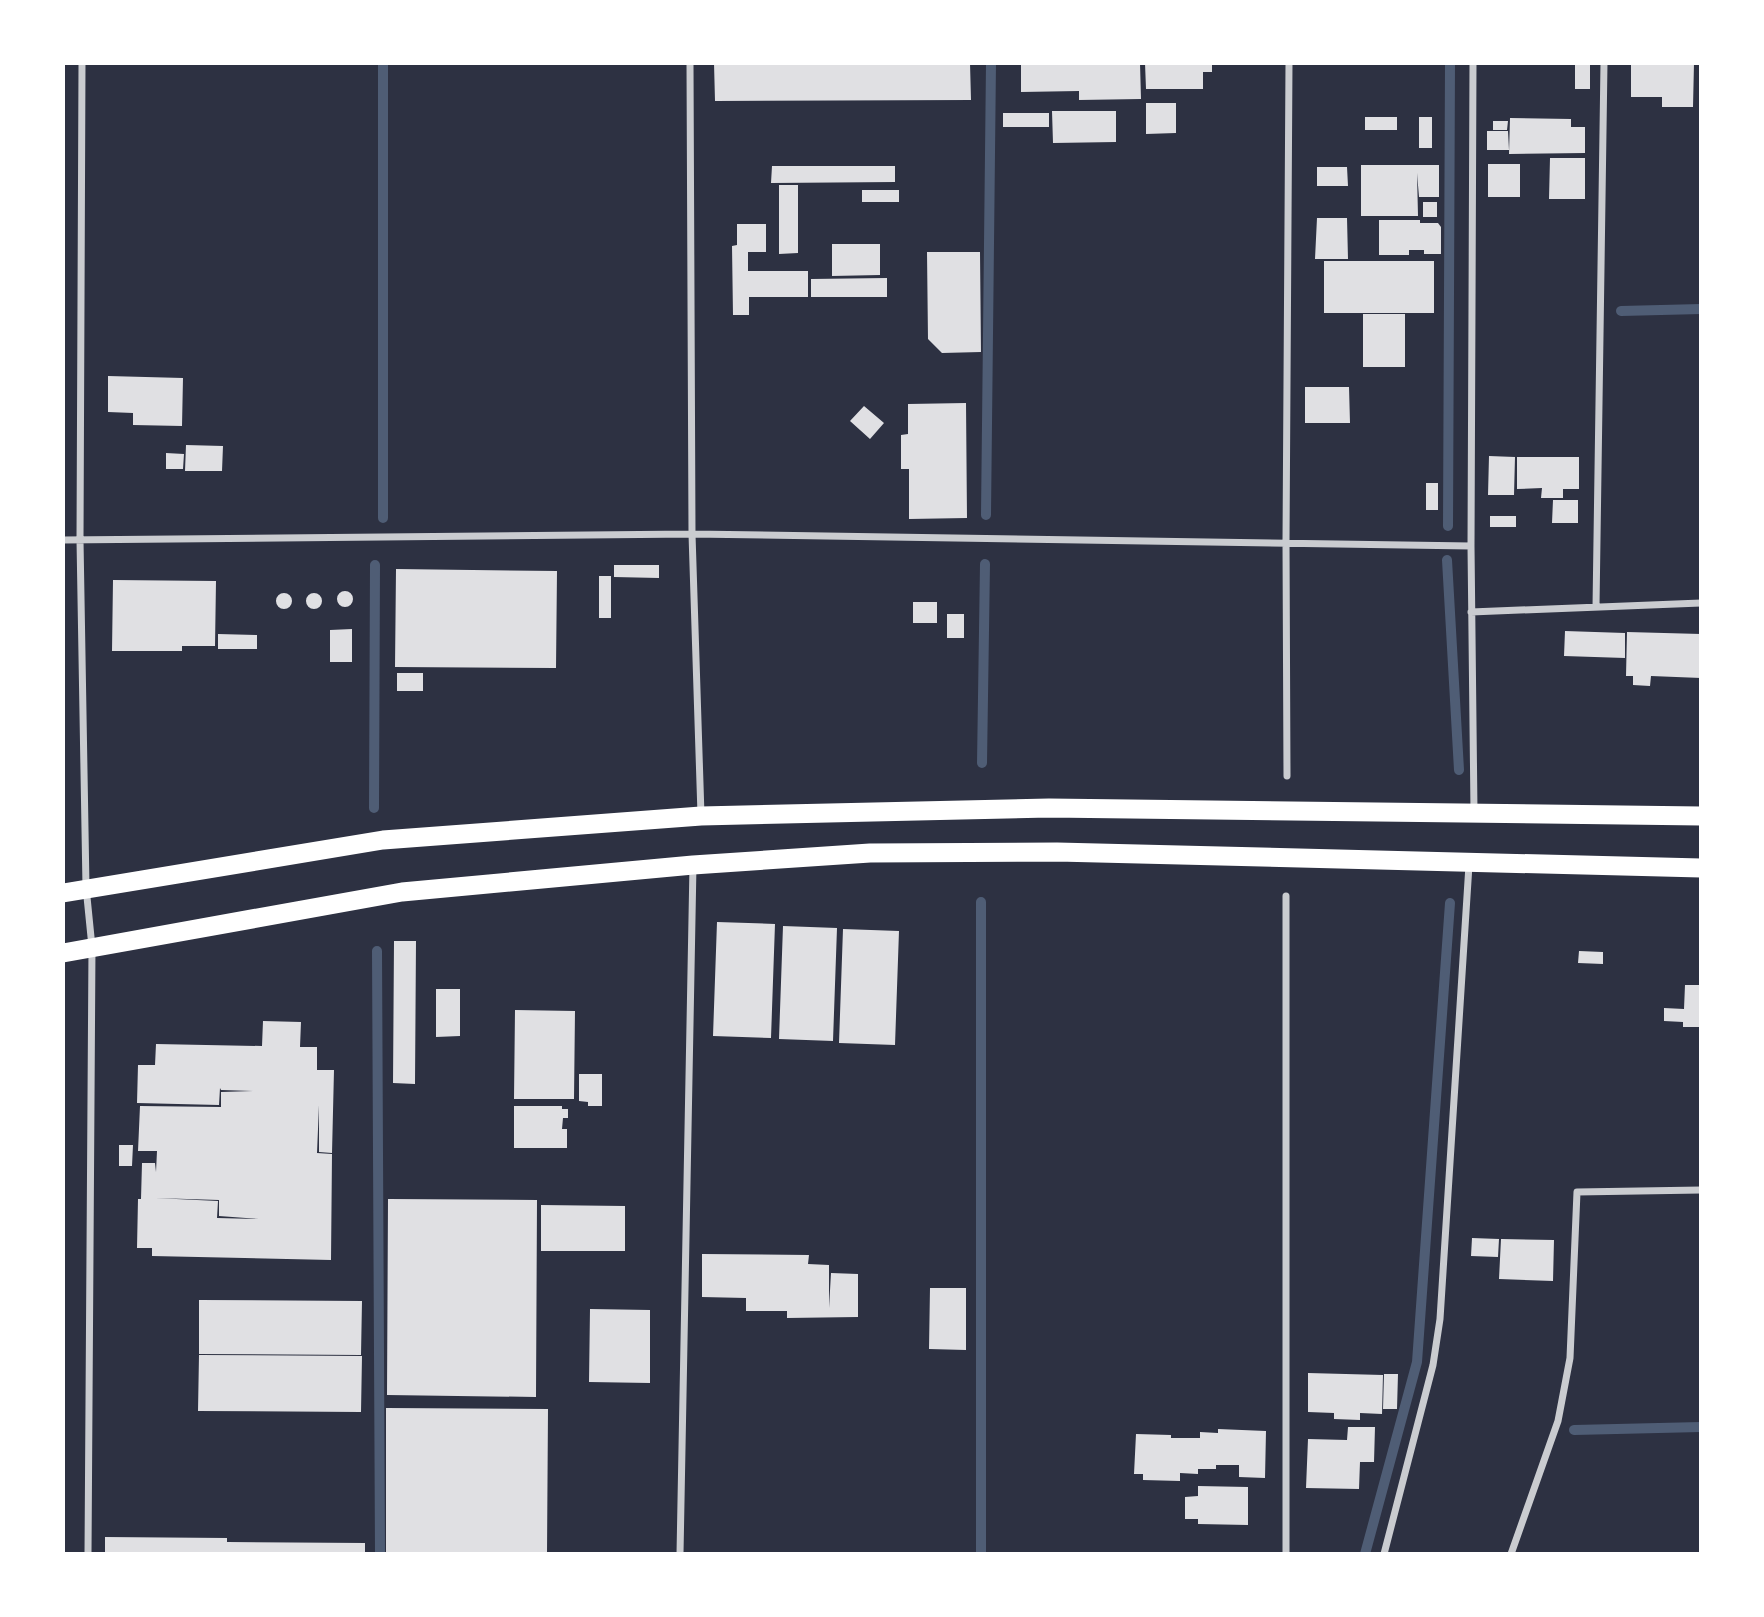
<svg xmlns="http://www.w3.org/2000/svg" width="1764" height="1617" font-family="'Noto Serif',serif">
  <rect width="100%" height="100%" fill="#2d3142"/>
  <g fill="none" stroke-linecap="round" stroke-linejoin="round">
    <path stroke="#4f5d75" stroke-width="10" d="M1621,311L1701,309
      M986,515L991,63
      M383,518V63
      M1448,526L1450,63
      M1447,560L1459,770
      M982,763L985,564
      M374,808L375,565
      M377,951L380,1554
      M1574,1430L1701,1427
      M981,1554V902
      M1365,1554L1417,1362L1450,903"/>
  </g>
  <path fill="#e0e0e3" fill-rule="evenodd" d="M714,63H970L971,100L715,101Z
    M1021,63H1140L1141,99L1079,100V91L1021,92Z
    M1145,63H1212V72H1203V89H1146Z
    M1575,63H1590V89H1575Z
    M1631,63H1694L1693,107H1662V97H1631Z
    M1146,103H1176V133L1146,134Z
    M1052,111H1116V142L1053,143Z
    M1003,113H1049V127H1003Z
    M1365,117H1397V130H1365Z
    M1419,117H1432V148H1419Z
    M1510,118L1571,119V127H1585V153L1509,154Z
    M1493,121H1508L1507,130H1493Z
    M1487,131H1508L1509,150H1487Z
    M1550,158H1585V199H1549Z
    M1488,164H1520V197H1488Z
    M1361,165H1439V197H1419L1417,173L1418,216H1361Z
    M772,166H895V182L771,183Z
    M1317,167H1347L1348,186H1317Z
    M779,185H798V253L779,254Z
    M862,190H899V202H862Z
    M1423,202H1437V217H1423Z
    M1317,218H1347L1348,259H1315Z
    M1379,220H1420V223H1438L1441,227V254H1424V250H1409V255H1379Z
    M737,224H766V252H748V271H808V297H749V315H733L732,246L737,245Z
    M832,244H880V275L832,276Z
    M927,252H980L981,352L942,353L928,339Z
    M1324,261H1434V313H1324Z
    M887,278V297H811V279Z
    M1363,314H1405V367H1363Z
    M108,376L183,378L182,426L133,425V413L108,412Z
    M1305,387H1349L1350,423H1305Z
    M966,403L967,518L909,519V469H901V435L908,434V404Z
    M864,406L884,423L870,439L850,421Z
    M186,445L223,446L222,471H185Z
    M166,453L184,454L183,469H166Z
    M1489,456L1515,457L1514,495H1488Z
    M1517,457H1579V489H1563V498H1541L1542,488L1517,489Z
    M1426,483H1438V510H1426Z
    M1553,500H1578V523H1552Z
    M1490,516H1516V527H1490Z
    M614,565H659V578L614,577Z
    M396,569L557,571L556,668L395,667Z
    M599,576H611V618H599Z
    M113,580L216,581L215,646H182V651H112Z
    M337 599a8 8 0 1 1 16 0a8 8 0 1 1-16 0Z
    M306 601a8 8 0 1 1 16 0a8 8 0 1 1-16 0Z
    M276 601a8 8 0 1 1 16 0a8 8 0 1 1-16 0Z
    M913,602H937V623H913Z
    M947,614H964V638H947Z
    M352,629V662H330V630Z
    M1565,631L1625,633V658L1564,656Z
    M1627,632L1701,634V678L1651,676L1650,686L1633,685V676H1626Z
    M218,634L257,635V649H218Z
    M397,673H423V691H397Z
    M717,922L775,924L771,1038L713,1036Z
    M783,926L837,928L833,1041L779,1039Z
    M843,929L899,931L895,1045L839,1043Z
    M394,941H416L415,1084L393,1083Z
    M1579,951L1603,952V964L1578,963Z
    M1685,985H1701V1027H1683V1022L1664,1021V1008L1684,1009Z
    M436,989H460V1036L436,1037Z
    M515,1010L575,1011L574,1099H514Z
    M263,1021L301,1022L300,1047H317V1070H334L332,1153L319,1152V1105L317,1153L332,1154L331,1260L152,1256V1248H137L138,1199H141L142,1163H155L156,1172L157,1151H138L140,1106L221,1107V1092L253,1091L221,1090L220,1088L219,1105L137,1103L138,1065H155L156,1044L262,1046ZM155,1198L219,1200V1216L259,1219L217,1218L218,1201Z
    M579,1074H602V1106H588V1102L579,1101Z
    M514,1106H562V1109H568V1118H563L562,1129H567V1148H514Z
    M119,1145H133L132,1166H119Z
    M388,1199L537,1200L536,1397L387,1395Z
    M541,1205L625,1206V1251H541Z
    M1472,1238L1499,1239L1498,1257L1471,1256Z
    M1501,1239L1554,1240L1553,1281L1499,1279Z
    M702,1254L809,1255L808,1264L829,1265V1308L831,1273L858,1274V1317L787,1318V1311H746V1298L702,1297Z
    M930,1288H966V1350L929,1349Z
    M199,1300L362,1301L361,1355L199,1354Z
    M590,1309L650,1310V1383L589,1382Z
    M199,1355L362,1356L361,1412L198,1411Z
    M1308,1373L1383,1375L1382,1414L1360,1413V1420L1334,1419V1413L1308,1412Z
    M1384,1374H1398L1397,1409H1383Z
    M386,1408L548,1409L547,1554H386Z
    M1348,1427H1375L1374,1462H1360L1359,1489L1306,1488L1308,1439L1347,1440Z
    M1218,1429L1266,1431L1265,1478L1239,1477V1465H1216V1469H1198V1474L1180,1473V1481L1143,1480V1474H1134L1136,1434L1171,1435V1438H1200V1432L1218,1433Z
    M1198,1486L1248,1487V1525L1198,1524V1519H1185V1497L1198,1496Z
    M105,1537L227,1538V1542L365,1543V1554H105Z"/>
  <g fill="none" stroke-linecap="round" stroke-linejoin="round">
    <path stroke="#caccd0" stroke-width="7" d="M82,63L80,540L86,887L92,947L88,1554
      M690,63L692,534L701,815
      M1473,63L1471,546L1474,811
      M63,540L692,534L1471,546
      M1596,607L1604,63
      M1471,612L1701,603
      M1287,776L1286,542L1289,63
      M1286,896V1554
      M680,1554L693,865
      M1384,1554L1433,1365L1440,1319L1469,865
      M1511,1554L1558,1421L1570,1358L1577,1192L1701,1190"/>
    <path stroke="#fff" stroke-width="19" d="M63,893L383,840L701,816L1049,808L1701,816
      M63,953L402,892L693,865L870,853L1057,852L1701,868"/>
  </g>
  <rect width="1764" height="1617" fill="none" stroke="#ffffff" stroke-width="130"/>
</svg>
